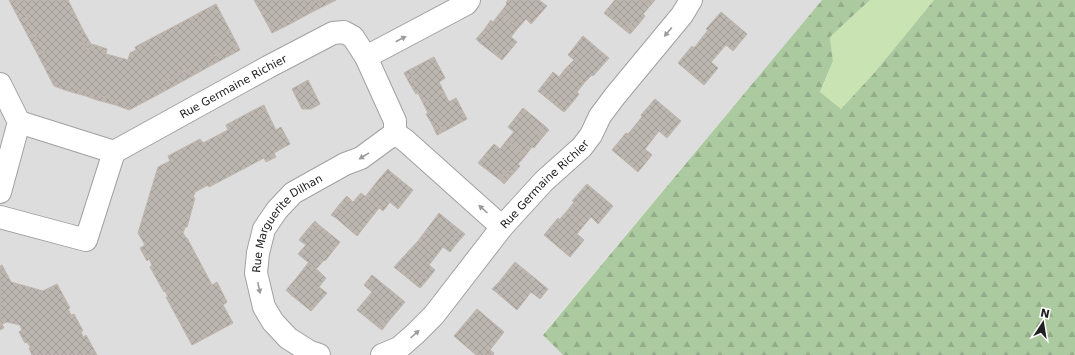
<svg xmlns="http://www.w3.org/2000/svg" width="1075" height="355" font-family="'DejaVu Sans',sans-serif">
  <defs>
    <pattern id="forest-firs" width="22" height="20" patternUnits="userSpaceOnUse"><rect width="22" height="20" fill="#abcaa0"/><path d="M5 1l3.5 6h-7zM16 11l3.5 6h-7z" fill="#93ad8a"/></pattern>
    <pattern id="building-cross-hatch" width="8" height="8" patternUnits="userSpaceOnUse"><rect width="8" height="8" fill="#bcb6b0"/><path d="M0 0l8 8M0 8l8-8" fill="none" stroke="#a19c97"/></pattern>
  </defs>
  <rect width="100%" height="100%" fill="#efede7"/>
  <path fill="#ddd" d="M0,0H822L543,334L563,355H0Z"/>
  <path fill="#c9e4b2" d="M870,0H934L875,72L841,109L820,93L833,61L830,37Z"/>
  <path fill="url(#forest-firs)" d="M822,0H870L830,37L833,61L820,92L841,109L875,72L934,0H1075V355H563L543,335Z"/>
  <path fill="url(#building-cross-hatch)" stroke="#bfb4ab" d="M9,0H17L44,52L38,55Z
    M17,0H68L84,32L79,35L86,48L94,50L95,45L107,49L106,54L128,60L130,53L136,50L135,47L190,18L193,24L200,21L197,14L216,4L237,44L207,60L210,66L192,76L189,69L157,86L161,93L129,110L116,105L117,101L99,95L97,100L86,96L88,92L70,86L68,91L54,86L38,55L44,52Z
    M254,0H320L306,7L310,13L290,24L287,17L269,27Z
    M320,0H336L310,13L306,7Z
    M508,0H539L547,6L531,24L526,19L518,28L500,13L507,4L506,3Z
    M615,0H643L650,6L643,14L645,16L638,25L633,22L626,31L604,13Z
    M643,0H655L650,6Z
    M721,12L747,34L733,51L726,45L711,62L718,68L704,85L678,63L692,46L694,48L708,30L706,29Z
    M500,13L518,28L511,37L517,42L502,60L480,43L488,33L484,30L491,20L493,22Z
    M197,14L200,21L193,24L190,18Z
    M287,17L290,24L272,33L269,27Z
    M633,22L638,25L630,34L626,31Z
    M484,30L488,33L480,43L476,39Z
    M84,32L91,44L95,45L94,50L86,48L79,35Z
    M583,36L604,54L597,63L601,67L593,76L592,75L584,83L566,68L574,60L568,55Z
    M237,44L240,50L210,66L207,60Z
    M604,54L609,58L601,67L597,63Z
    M434,57L445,78L439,82L444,92L423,103L418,93L416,94L410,84L415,81L409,70Z
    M566,68L584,83L577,92L579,94L572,103L567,99L560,109L538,91L553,72L559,77Z
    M189,69L192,76L161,93L157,86Z
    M409,70L415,81L410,84L404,73Z
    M308,80L320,104L311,109H302L292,89Z
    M70,86L88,92L86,96L68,91Z
    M444,92L449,102L456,98L467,119L443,132L437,122L432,124L426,114L428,113L423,103Z
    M99,95L117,101L116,105L97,100Z
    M567,99L572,103L564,112L560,109Z
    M655,99L681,121L667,138L659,131L645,149L652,155L638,172L612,150L626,133L628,134L642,117L641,115Z
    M264,105L266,110L255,116L252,111Z
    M523,108L545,126L537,136L541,139L534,148L532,147L525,156L507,140L514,132L508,127Z
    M266,110L276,130L281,127L290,144L274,153L276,157L266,162L264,158L209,187L208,185L195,192L193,198H195L187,227H185L183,233L186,238H187L212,285L217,282L227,302L223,305L233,323L192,345L166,297H168L165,291L164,292L150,267L152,265L149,259L147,261L140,248L145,245L138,233L158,167L170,161L168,156L200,139L203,143L228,130L226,125L252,111L255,116Z
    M437,122L443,132L437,135L432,124Z
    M545,126L549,130L541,139L537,136Z
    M507,140L525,156L518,164L520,166L512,175L508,171L500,180L478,163L494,144L500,149Z
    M388,169L392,173L384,182L380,178Z
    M508,171L512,175L504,184L500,180Z
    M392,173L413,190L398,209L390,202L383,211L365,197L380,178L384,182Z
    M587,184L613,206L598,224L591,217L584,225L567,211L574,202L572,201Z
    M361,193L379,208L357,236L336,218L343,210L339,205L347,196L353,202Z
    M339,205L343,210L336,218L331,215Z
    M567,211L584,225L577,234L584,240L570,257L544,235L558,218L559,220Z
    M439,213L461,231L453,240L457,243L450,252L443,247L436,256L418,241Z
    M315,221L319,225L312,234L307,230Z
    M319,225L340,242L325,261L324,260L316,269L298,254L306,245L299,240L307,230L312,234Z
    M461,231L465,234L457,243L453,240Z
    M418,241L436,256L429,265L435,270L428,279L423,275L416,285L394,267Z
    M309,262L326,278L319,287L327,293L311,311L290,294L298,285L294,281Z
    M515,262L548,289L540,299L531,292L517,310L496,292L502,285L499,282Z
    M2,265L11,282L43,291L57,284L70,308L68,309L71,315L74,314L83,331H81L83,337L86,335L97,355H32L29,348H31L27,342L25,343L19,332L22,330L20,325L7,322L2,324L4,328L0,330V266Z
    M372,275L405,302L388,322L385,319L378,327L357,310L372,292L364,285Z
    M423,275L428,279L420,288L416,285Z
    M294,281L298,285L290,294L286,290Z
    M499,282L502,285L496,292L492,289Z
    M477,309L504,332L490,350L494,353L493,355H476L454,336Z
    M385,319L388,322L382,330L378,327Z"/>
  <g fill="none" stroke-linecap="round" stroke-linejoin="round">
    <defs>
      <g id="street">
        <path d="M366,57L466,4L469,0"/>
        <path d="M0,84L19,122L0,192"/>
        <path id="s1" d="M395,133L406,141L502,227L544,181L582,147L591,135L600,116L615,96L682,15L691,0"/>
        <path id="s2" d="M114,152L268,67L333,33L344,32L353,37L366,57L395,121V133"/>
        <path d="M0,217L86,240L114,152L19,122"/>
        <path id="s3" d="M319,355L310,352L288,338L273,322L264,307L256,273L258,253L264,229L277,210L293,193L345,164L361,158L395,133"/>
        <path d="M382,355L399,348L415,334L434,315L502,227"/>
      </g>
    </defs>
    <use href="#street" stroke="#a1a1a1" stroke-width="24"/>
    <use href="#street" stroke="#fff" stroke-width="22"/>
  </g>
  <defs><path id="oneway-solid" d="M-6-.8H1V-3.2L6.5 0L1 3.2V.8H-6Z"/></defs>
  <g fill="#9b9b9b">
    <use href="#oneway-solid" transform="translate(668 32) rotate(130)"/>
    <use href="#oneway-solid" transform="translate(401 39) rotate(-28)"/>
    <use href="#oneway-solid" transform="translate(364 156) rotate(148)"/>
    <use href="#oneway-solid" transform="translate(483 209) rotate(-138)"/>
    <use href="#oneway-solid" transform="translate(259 288) rotate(78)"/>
    <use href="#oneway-solid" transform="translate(415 334) rotate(-42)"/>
  </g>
  <g text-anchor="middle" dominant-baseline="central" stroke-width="4" stroke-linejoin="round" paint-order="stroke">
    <g font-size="11" fill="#202020" stroke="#fff">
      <text stroke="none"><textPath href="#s2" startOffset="136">Rue Germaine Richier</textPath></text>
      <text stroke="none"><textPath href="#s1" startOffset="203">Rue Germaine Richier</textPath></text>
      <text stroke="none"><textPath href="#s3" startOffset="172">Rue Marguerite Dilhan</textPath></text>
    </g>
  </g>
  <g transform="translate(1043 323) rotate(12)" stroke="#ffffff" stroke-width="3" paint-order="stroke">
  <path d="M0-3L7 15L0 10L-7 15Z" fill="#202020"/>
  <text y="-6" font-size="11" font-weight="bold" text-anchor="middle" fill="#202020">N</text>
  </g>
</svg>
